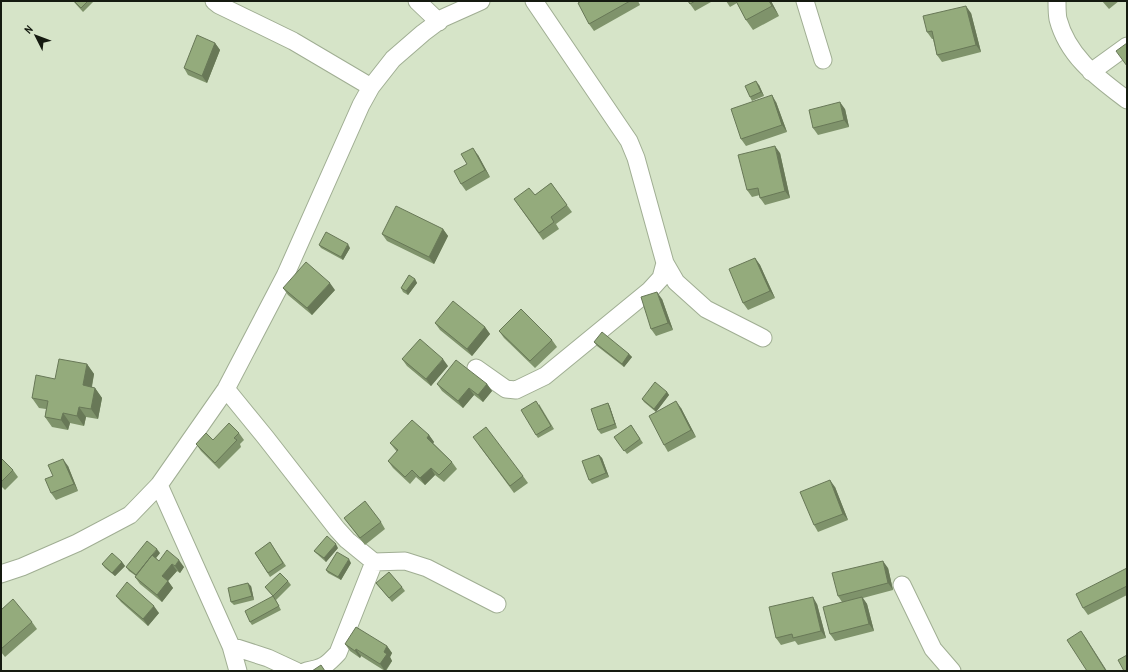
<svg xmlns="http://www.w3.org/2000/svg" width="1128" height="672" font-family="'Archivo Narrow',sans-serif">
  <rect width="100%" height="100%" fill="#d6e4c8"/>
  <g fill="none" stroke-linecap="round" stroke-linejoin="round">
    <defs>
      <path id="street" d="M214,1L219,5L293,41L371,87
        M417,1L439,22
        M534,1L629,141L636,158L665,263L676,282L706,309L763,338
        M805,1L823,60
        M1057,1C1057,7 1057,14 1058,19C1068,57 1098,78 1127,100
        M1091,72L1127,46
        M476,368L506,389L516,390L545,376L650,290L661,278L665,263
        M226,389L266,438L337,529L347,540L374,562L405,561L427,568L497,604
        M159,485L231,646L238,671
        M1,574L22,567L77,543L130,515L159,485L226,389L285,276L361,105L371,87L393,59L423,33L443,18L481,1
        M902,585L933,649L952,671
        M231,646L268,658L296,671
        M306,671C323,668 326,666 338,653L374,562"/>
    </defs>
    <use href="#street" stroke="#a0ae93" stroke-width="19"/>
    <use href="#street" stroke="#fff" stroke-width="17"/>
  </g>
  <path fill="#7f936b" d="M73,1H94L83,12Z
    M581,1H638L640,5L594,31L589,24Z
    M688,1H711V2L695,11Z
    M726,1H771L779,16L753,30L746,20L737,3L730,7Z
    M1102,1H1119L1109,9Z
    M971,13L981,52L942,62L937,55L933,39H932L927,32Z
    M215,43L220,50L207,83L188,75L184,68Z
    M759,85L764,96L752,101L750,97Z
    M776,102L787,132L746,146L741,139Z
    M845,109L849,127L818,135L813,128Z
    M780,153L790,198L765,205L760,198V195L752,197L747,190Z
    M478,155L490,177L466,191L461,184L467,164Z
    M551,183L572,212L556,224L559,229L543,240L514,199L535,195Z
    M443,229L448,236L434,264L387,241L382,234Z
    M319,245L350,248L343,260L321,248Z
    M755,258L760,265L775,298L748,310L743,303Z
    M415,279L417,283L408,295L403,292L401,288Z
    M283,288L335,290L312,315L288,295Z
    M662,299L673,330L656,336L651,329Z
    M435,323L485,327L490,334L472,356L440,330Z
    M499,331L552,340L557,347L535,368L504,338Z
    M594,342L629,354L632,357L624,367L597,346Z
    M402,359L448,366L431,386L407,366Z
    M87,364L94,374L92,387L95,388L102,398L98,419L86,417L84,426L70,423L68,430L52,427L45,417L46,409L39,408L32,398L55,379Z
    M437,384H487L492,391L483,402L474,395L463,408L442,391Z
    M667,392L669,395L656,412L681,408L696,437L668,452L664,445L656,412L644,402L642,399Z
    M608,403L610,407L617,428L601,434L598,430Z
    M539,404L554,429L538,438L536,435Z
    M631,425L643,443L627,454L614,437Z
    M239,433L244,440L240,444L241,447L219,469L201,451L196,444Z
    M429,435L434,442L433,443L452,462L457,469L444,482L435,475L425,485L416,477L410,484L393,468L388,461L397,452L390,443Z
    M478,444L523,476L528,483L514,493Z
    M599,455L602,458L609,477L592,484L589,480Z
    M1,458L13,470L18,477L5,490L1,486Z
    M68,466L78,491L56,500L51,493L53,476Z
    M835,487L848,520L818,532L814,525Z
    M344,518L381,522L385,529L365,545Z
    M270,542L286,566L270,577L255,553Z
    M338,548L326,562L317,554L314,551Z
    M160,553L156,558L159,561L184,567L180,573L177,571L168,581L173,588L162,602L140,584L135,577L136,576L129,571L126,567Z
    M122,562L125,566L115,576L105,568L102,564Z
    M351,563L341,580L328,573L326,570Z
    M888,568L893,590L863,598L867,604L874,631L835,641L830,634L842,602L838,596Z
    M1127,568V595L1088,615L1083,608Z
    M288,581L291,585L276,600L281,610L252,625L250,622L273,596L265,587Z
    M376,583L402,587L405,591L392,602Z
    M251,586L254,600L234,605L231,602Z
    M116,596L159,613L148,626L121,602Z
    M817,604L826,638L798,645L795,641L781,645L776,638Z
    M1,610L32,622L37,629L5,657L1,652Z
    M345,644L387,646L392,653L390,657L392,661L386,671H385L361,656L360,658L350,651Z"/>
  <path fill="#687857" d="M769,1H771L779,16L772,6Z
    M966,6L971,13L981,52L976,45Z
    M215,43L220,50L207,83L202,76Z
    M756,81L759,85L764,96L761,92Z
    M772,95L776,102L787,132L782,125Z
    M840,102L845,109L849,127L844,120Z
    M775,146L780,153L790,198L785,191Z
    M473,148L478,155L490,177L485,170Z
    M443,229L448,236L434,264L429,257Z
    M348,244L350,248L343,260L341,257Z
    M755,258L760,265L775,298L770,291Z
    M415,279L417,283L408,295L406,291Z
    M330,283L335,290L312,315L307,308Z
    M657,292L662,299L673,330L668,323Z
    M485,327L490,334L472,356L467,349Z
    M629,354L632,357L624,367L622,364Z
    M443,359L448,366L431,386L426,379Z
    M87,364L94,374L90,395L83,385Z
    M487,384L492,391L483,402L478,395Z
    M95,388L102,398L98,419L91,409Z
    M469,388L474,395L463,408L458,401Z
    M667,392L669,395L656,412L654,409Z
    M676,401L681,408L696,437L691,430Z
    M608,403L610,407L617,428L615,424Z
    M79,407L86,417L84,426L77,416Z
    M63,413L70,423L68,430L61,420Z
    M429,435L434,442L432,445L427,438Z
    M599,455L602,458L609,477L606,473Z
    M63,459L68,466L78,491L74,484Z
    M431,468L435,475L425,485L420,478Z
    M830,480L835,487L848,520L843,514Z
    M336,544L338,548L326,562L324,558Z
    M157,549L160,553L139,579L137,575Z
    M349,559L351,563L341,580L338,577Z
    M179,560L184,567L180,573L175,566Z
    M883,561L888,568L893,590L888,583Z
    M122,562L125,566L115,576L112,573Z
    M172,564L177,571L168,581L173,588L162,602L157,595L162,576Z
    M248,583L251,586L254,600L252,596Z
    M813,597L817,604L826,638L821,631Z
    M862,597L867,604L874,631L869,624Z
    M154,606L159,613L148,626L143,619Z
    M1081,631L1086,638L1107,671H1106Z
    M387,646L392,653L390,657L392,661L385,671L380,664L384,652Z
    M356,649L361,656L360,658L355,651Z"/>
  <path fill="#94ab7c" stroke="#687857" d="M74,1H88L81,8Z
    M581,1H630L589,24L578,3Z
    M688,1H695L690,4Z
    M736,1H769L772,6L746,20Z
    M966,6L976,45L937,55L932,31L927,32L923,16Z
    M197,35L215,43L202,76L184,68Z
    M1127,43V66L1116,51Z
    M756,81L761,92L750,97L745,86Z
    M772,95L782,125L741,139L731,109Z
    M840,102L844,120L813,128L809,110Z
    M775,146L785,191L760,198L758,188L747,190L738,155Z
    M473,148L485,170L461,184L454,171L467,164L461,154Z
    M551,183L567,205L551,217L554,222L539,233L514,199L529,188L535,195Z
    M396,206L443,229L429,257L382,234Z
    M326,232L348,244L341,257L319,245Z
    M755,258L770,291L743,303L729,269Z
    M306,262L330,283L307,308L283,288Z
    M409,275L415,279L406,291L401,288Z
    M657,292L668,323L651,329L641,297Z
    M453,301L485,327L467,349L435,323Z
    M521,309L552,340L530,361L499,331Z
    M602,332L629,354L622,364L594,342Z
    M420,339L443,359L426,379L402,359Z
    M59,359L87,364L83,385L95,388L91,409L79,407L77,416L63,413L61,420L45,417L48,401L32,398L36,375L55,379Z
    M456,360L487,384L478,395L469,388L458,401L437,384Z
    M655,382L667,392L654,409L642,399Z
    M536,401L551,426L536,435L521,410Z
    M676,401L691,430L664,445L649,416Z
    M608,403L615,424L598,430L591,409Z
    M412,420L429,435L427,438L452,462L439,475L431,468L420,478L412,470L405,477L388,461L398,450L390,443Z
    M229,423L239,433L234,438L237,440L215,463L196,444L206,433L213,440Z
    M631,425L640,439L624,451L614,437Z
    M486,427L523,476L510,486L473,437Z
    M599,455L606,473L589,480L582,461Z
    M1,458L13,470L1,482Z
    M63,459L74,484L51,493L45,479L53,476L48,465Z
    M830,480L843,514L814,525L800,492Z
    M365,501L381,522L360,538L344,518Z
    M327,536L336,544L324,558L314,551Z
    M147,541L157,549L136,575L126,567Z
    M270,542L283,563L268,573L255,553Z
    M167,550L179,560L175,566L172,564L162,576L168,581L157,595L135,577L152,555L159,561Z
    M337,552L349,559L338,577L326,570Z
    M112,553L122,562L112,573L102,564Z
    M883,561L888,583L838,596L832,573Z
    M1127,568V586L1083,608L1076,594Z
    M389,572L402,587L389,598L376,583Z
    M280,573L288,581L273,596L265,587Z
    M127,582L154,606L143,619L116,596Z
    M248,583L252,596L231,602L228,588Z
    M273,596L279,606L250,622L245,611Z
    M813,597L821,631L793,638L792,634L776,638L769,607Z
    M862,597L869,624L830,634L823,607Z
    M13,599L32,622L1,649V610Z
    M356,627L387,646L384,652L387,654L380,664L356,649L355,651L345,644Z
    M1081,631L1106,671H1087L1067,640Z
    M1127,655V671H1124L1118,660Z
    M321,665L325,671H312Z"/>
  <rect width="1128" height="672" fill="none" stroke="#151a10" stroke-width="4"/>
  <g transform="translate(36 36) rotate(312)" stroke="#d6e4c8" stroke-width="3" paint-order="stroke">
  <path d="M0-3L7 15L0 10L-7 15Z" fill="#151a10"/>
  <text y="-6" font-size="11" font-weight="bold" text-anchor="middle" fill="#151a10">N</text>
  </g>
</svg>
